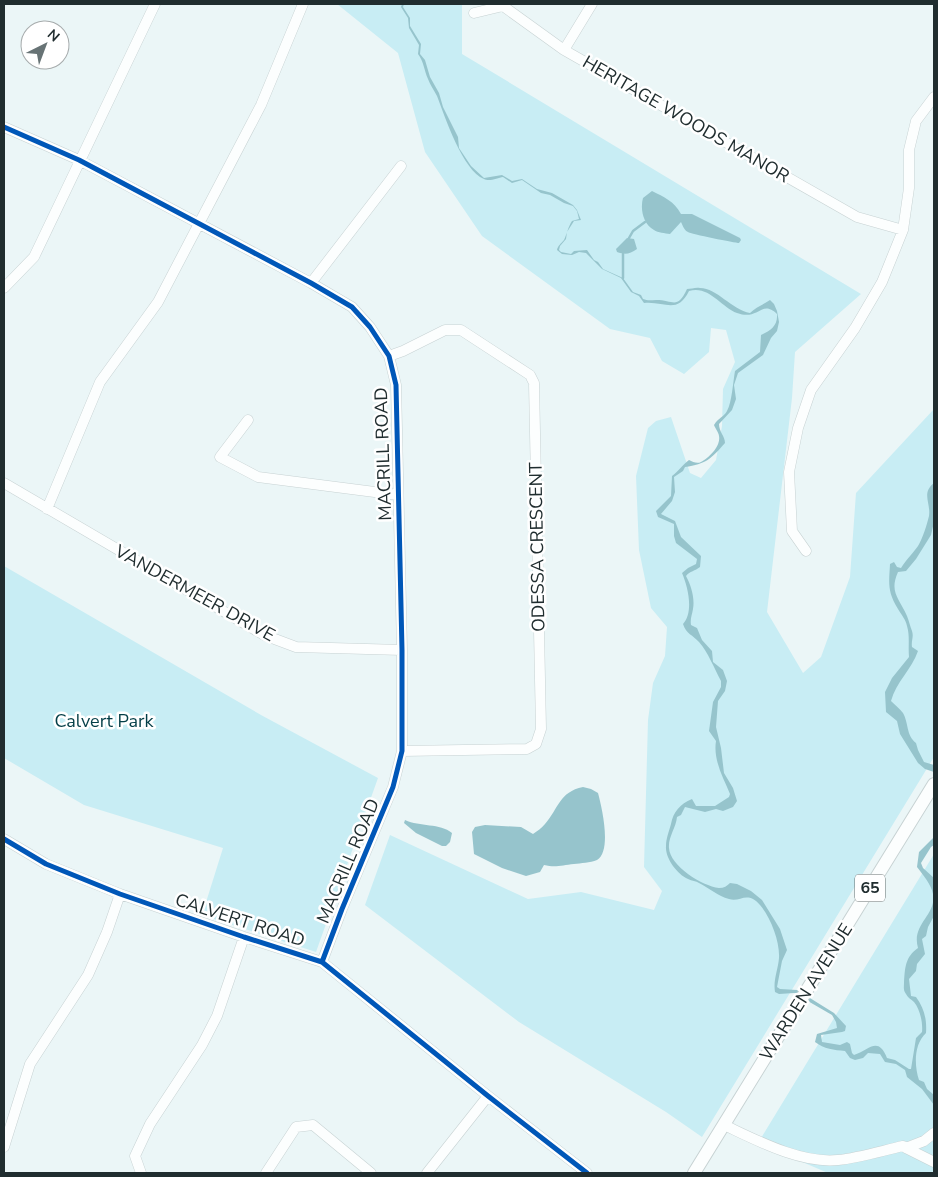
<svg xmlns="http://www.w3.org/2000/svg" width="938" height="1177" font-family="'Nunito Sans',sans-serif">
  <rect width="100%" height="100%" fill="#ebf6f7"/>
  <path fill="#c8edf4" d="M337,4H462V54L861,294L795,352L792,398L767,612L803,673L821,657L850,577L856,493L934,409V757L702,1137L666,1112L519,1022L365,905L390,835L528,899L581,892L654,910L662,891L644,867L648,720L653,683L665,656L667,627L651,608L639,550L636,476L648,428L656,421L671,417L690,473L701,478L716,460L722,426L723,389L735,362L726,330L711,328L709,352L684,374L662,361L650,338L610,329L482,236L425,152L398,53Z
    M4,566L261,715L378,778L316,952L202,915L223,848L84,805L4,758Z
    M934,854V1173H828L758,1143Z"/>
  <path fill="#96c4cc" d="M402,4H404L403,7L410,18V26L421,44L420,54L425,60L430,77L439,93L443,107L458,137L459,148L471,166L484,178L502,175L512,181L522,179L537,189L552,193L573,205L577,210L581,220L574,221L567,232L566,239L560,246L559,250L561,252L571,254L574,251L587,250L594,260L598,262L603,269L623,278L633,292L641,295L643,299C648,301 651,300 656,300C674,300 677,310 687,289C691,289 696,287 700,288C717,288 732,310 750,313C756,307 763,305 770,300L774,304L777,311L779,322L777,331L771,338L763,355L738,373L734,385L736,399L732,410L719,424C719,432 725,436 725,443C711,459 706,464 685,467L683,471L674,477L675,492L672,501L661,514L675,521L681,537L701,556L700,567C695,571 690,571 686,576C691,585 695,598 693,609C692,615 690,619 691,625L697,628L702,640L712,651L713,662L723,670L727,681L725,691L718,701L716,727L721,748L724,773L733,788L737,801L733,807L723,811L716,809L705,812L685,807L681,815L677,817C676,828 668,837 669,848C670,866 702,886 719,888C724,888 727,886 730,883L737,884L751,891L762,900L780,929L787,950L782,961L777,987L780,989L797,990L834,1013L846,1026L845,1031L842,1032L821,1035L822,1042L840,1045L847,1042L850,1044L852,1053L854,1055C868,1051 878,1035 887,1058L895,1060L909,1069H911L916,1038L922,1032C923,1023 920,1009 914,1002C911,999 908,998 906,994C903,990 904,987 904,983C905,968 905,957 918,948C911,924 937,915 933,894C931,884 923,875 917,867L919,852L934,837V845L931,847L921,863L923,868L934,878V916L928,927L926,936L922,939L925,954L917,964L916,971L909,979L911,996L916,997C924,1008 927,1019 926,1033C914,1044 914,1065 919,1080L924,1082L927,1089L934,1095V1105L922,1089L907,1077L905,1070L896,1064L885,1062L880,1054L868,1053L863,1058L855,1060L850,1058L845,1051C834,1050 824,1049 815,1042L817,1034L837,1028L836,1022L832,1015L794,993L779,994L775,992C773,980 778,970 779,958C780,942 771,918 760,905C747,890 740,903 729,899C718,896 709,888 699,883C696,881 692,881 688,879C677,874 665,858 666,846C666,839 669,831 671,824C673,812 680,804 692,799L696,806H715L729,797L730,794C723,777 713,760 716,741L709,731L713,702L721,687V681C714,668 708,652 699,642C693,635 686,634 683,624C694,612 688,587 682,573L688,568L696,564L697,559L676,543L674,536V524L658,517L656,511L671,496L672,476C679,471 682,465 689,460C693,462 697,464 701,462C709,458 721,446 719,436C719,433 715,428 714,425C719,417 724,417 727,411C732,402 733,382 735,371L760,352L761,335C770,331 778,326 777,314C761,299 759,321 737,313C721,307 709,285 689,291C677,315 665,301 644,303L639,296L631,292L621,278L602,269L586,253L579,252L572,255L562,254L557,250C558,245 561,244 564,240C567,234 568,227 572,221L579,219L577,211L573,206L564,203L550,195L541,193L522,180L512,183L503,177C498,178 489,182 484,179C463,171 445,117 437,96C434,90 430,85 428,79C424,70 424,62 418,54L419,45L409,28L408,18L401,7Z
    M652,191C664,197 674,201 681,214H692L740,238L741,240L739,243C736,243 690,234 688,232C684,230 683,226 681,222L670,234C665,233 658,233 654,230C643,224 640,209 643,198Z
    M627,238L634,239L637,249C630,254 625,255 617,252L616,249Z
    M934,483L933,501L934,522L931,535L916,559L906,571L898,572C889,592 899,598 907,616C909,621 910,626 912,631C914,637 911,641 912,647L918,651C912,669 896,682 891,701C895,705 900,709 903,713C909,724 906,735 916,743L918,750L924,762L934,765V772L925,769L918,763L900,734L897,721L886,712L885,692L892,678L909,657C908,646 910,636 907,626C906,620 901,614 898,609C887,591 889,583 890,564L894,562L897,567L901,568C906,560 914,552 918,546C923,538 927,524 929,516C931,503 921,493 934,483Z
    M583,787L591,789L598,793C602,808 612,851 597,860C590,863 581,863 574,864C562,865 556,868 544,865L540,872L526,876L502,868L474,854L472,832L475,827L485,825L521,827L533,834C537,831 542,828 545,824C559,808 559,792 583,787Z
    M405,820C420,827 440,823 452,833L450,842L446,846H442L416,833L404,823Z"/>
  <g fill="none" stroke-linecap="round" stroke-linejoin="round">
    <path stroke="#96c4cc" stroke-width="2.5" d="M629,238L633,231L645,222
      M623,278V254"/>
    <defs>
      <path id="minor" d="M474,13L503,6L564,50L857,217L903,230
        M564,50L592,4
        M4,127L79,160L311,283L352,307L370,327L389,356L396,385L402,650V751L393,787L342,909L322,962
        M311,283L401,166
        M4,288L34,257L155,4
        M389,356L403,351L445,330H461L530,375L534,383L541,729L536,744L527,749L402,751
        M248,420L220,457L258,477L398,495
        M4,483L264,635L296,647L402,650
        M47,509L100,382L158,302L261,105L303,4
        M806,551L792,531L789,472L798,428L811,390L855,328L882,282L903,230L909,188V150L916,121L934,97
        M4,839L46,864L120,894L244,937L322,962L488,1096L587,1173
        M724,1125C756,1140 801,1164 838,1160C859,1158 881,1151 903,1146L906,1148L924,1141L934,1133
        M4,1147L30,1064L88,975L107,932L120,894
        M906,1148L934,1162
        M141,1173L135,1156L150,1124L202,1045L217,1016L244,937
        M266,1173L296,1127L313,1125L371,1173
        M427,1173L488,1096"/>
      <path id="major" d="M694,1173L934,784"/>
    </defs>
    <use href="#minor" stroke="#c7d2d3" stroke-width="11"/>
    <use href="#major" stroke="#c7d2d3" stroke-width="14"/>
    <use href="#minor" stroke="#fcfefe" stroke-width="10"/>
    <use href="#major" stroke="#fcfefe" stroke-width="12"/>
    <defs>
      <path id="cycleway" d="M4,127L79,160L311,283L352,307L370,327L389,356L396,385L402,650V751L393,787L342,909L322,962
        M4,839L46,864L120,894L244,937L322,962L488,1096L587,1173"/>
    </defs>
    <use href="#cycleway" stroke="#fff" stroke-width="8"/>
    <use href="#cycleway" stroke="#0057b8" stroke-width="5"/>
  </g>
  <g text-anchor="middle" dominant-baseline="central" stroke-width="5" stroke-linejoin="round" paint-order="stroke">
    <rect fill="#fff" stroke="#636c6d" stroke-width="1" x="855" y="874.5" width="30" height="27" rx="4"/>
    <g font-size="16" font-weight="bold" fill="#202d2f">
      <text x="870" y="888">65</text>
    </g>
    <g font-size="18" fill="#202d2f" stroke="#fff">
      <text transform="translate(686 119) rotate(30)">HERITAGE WOODS MANOR</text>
      <text transform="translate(383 454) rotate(-92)">MACRILL ROAD</text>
      <text transform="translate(537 547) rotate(-91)">ODESSA CRESCENT</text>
      <text transform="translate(195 593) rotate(29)">VANDERMEER DRIVE</text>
      <text transform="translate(348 861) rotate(-67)">MACRILL ROAD</text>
      <text transform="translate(240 920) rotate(18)">CALVERT ROAD</text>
      <text transform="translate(806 992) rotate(-58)">WARDEN AVENUE</text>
    </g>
    <g font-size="18" fill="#033e47" stroke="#fff">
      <text x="104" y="721">Calvert Park</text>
    </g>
  </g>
  <rect width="938" height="1177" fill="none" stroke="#202d2f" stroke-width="10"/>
  <g transform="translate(45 45) rotate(42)"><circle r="24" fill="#ffffff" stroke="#a6abac"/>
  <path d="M0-4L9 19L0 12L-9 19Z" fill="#677375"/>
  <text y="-8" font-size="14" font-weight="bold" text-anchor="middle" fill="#202d2f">N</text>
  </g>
</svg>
